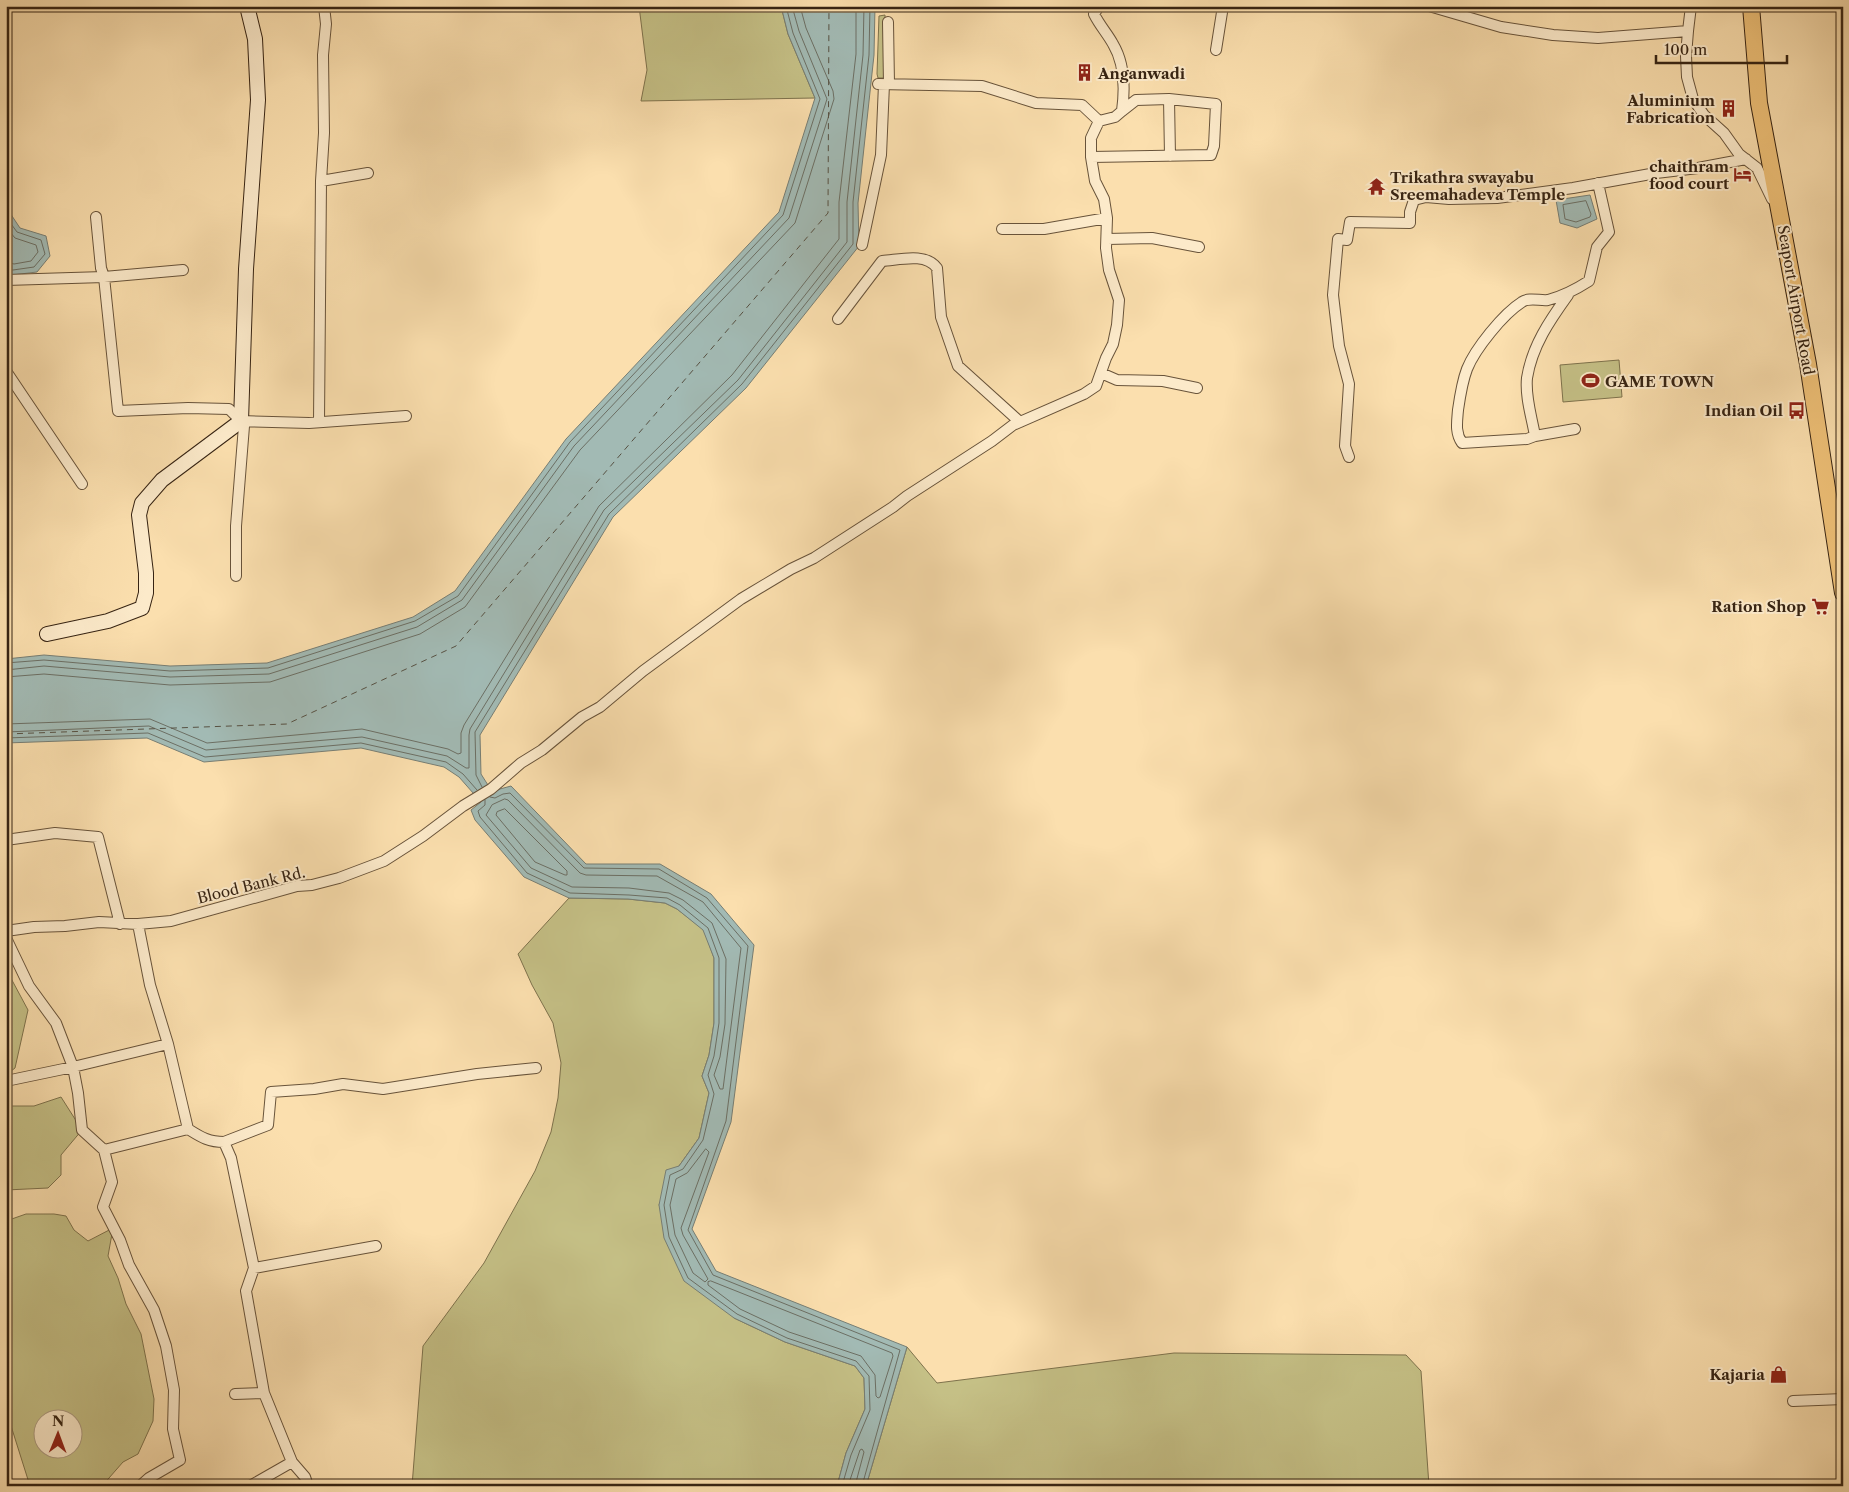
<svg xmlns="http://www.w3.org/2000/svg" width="1849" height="1492" font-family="'Libre Caslon Text',serif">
  <rect width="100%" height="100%" fill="#fbdfae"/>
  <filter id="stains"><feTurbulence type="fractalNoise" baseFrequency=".004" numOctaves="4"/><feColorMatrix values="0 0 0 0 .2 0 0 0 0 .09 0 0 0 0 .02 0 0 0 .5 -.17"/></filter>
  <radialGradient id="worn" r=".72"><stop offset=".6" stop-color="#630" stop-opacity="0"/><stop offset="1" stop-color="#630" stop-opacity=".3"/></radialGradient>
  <path fill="#c5c086" stroke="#7e724c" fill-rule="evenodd" d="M639,6H781L788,34L815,98L641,101L647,70Z
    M885,15V78H878L877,74L879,16Z
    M1619,360L1622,397L1563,402L1560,365Z
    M569,898L628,899L665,903L677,909L704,930L714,958V1023L709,1055L702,1076L709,1093L699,1138L679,1166L659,1205L734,1318L785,1342L855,1366L864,1378L865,1409L846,1453L837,1486H412L423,1346L484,1263L535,1171L551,1132L558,1098L561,1063L553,1023L532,985L518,954Z
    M6,969L28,1010L15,1068L6,1075Z
    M61,1097L82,1130L61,1155V1175L48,1188L6,1190V1106H34Z
    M26,1214H54L66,1216L74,1230L88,1241L113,1228L108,1256L118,1278L126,1304L141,1334L154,1399L153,1421L138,1454L123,1462L102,1486H30L6,1410V1221ZM42,1420H72V1450H42Z
    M907,1347L937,1383L1174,1353L1406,1355L1421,1371L1429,1486H866Z"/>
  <path fill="#a2bab4" stroke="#777e74" d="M781,6H875L874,55L858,203L859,246L746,388L613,517L480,735L481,774L493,793L500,789L511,786L586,864H660L711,894L754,945L731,1122L692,1229L716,1271L907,1347L866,1486H837L846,1453L865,1409L864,1378L855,1366L785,1342L734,1318L684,1281L664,1238L659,1205L666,1170L679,1166L699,1138L709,1093L702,1076L709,1055L714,1023V958L703,930L677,909L665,903L628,899L569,898L524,877L475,820L471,810L481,802L459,777L444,767L361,748L204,762L147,738L6,743V659L44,655L170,666L267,663L413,617L455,591L566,439L779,212L815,98L788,34Z
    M1590,195L1597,219L1577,228L1560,223L1556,200Z
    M6,207L20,228L46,236L50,256L37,272L12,275L6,273Z"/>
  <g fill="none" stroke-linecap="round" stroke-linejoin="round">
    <path stroke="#6c6f64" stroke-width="1" d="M1586,201L1591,214L1590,217L1576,222L1565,219L1563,205Z
      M6,217L17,232L41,240L45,254L34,267L13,270L6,269
      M6,227L15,238L36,245L38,252L31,261L14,264L6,262
      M6,663L44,660L170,671L268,668L415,621L458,596L570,442L783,215L820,99L793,33L786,6
      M6,670L44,666L170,677L269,674L417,627L462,600L574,446L789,218L827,99L799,31L792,6
      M6,677L44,674L170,685L270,682L420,634L465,607L580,450L795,223L834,99L833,91L806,28L800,6
      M6,724L150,719L207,743L362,729L448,749L458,754L461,753V733L464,725L599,506L732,375L839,239V202L856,54V6
      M6,732L149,726L206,750L362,737L447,756L466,768H469V735L470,729L604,510L738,380L847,242V202L863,55L864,6
      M6,738L148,733L205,757L361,743L446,762L463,774L477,790
      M482,787L476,775L475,732L609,514L742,384L853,244V202L869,55L870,6
      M490,797L495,798L503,794L510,793L584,868L659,869L707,898L748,946L726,1121L688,1230L713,1275L900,1350L862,1486
      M505,799L508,800L580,873L586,875L657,876L703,902L741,948L723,1089H720L714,1075L720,1057L725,1024L726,959L712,923L683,900L669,893L629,888L572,887L531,868L486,815L492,805Z
      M485,800V805L478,811L480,817L527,873L570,893L629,895L667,898L680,905L708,928L719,958V1023L714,1056L708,1075L714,1094L703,1140L683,1169L670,1175L664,1205L669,1237L688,1278L737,1314L787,1338L856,1361L869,1376L870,1410L851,1455L842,1486
      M505,809L567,871V875H565L535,862L496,815L497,812Z
      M706,1149L709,1152L681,1228L683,1235L708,1279L705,1282L693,1273L675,1235L670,1205L676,1179L687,1173Z
      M711,1281L892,1353L893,1356L880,1397L878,1398L876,1396L875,1375L861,1356L789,1332L740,1309L708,1285V1282Z
      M848,1486L860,1450L862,1449L864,1452L855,1486"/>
    <path stroke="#575143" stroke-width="1" stroke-dasharray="6 5" stroke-linecap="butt" d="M6,734L287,724L456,646L828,213L829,6"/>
    <defs>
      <path id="street" d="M1429,6L1501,27L1553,35L1598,38L1688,31L1686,56L1687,77L1693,99L1704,115L1724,133L1739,154L1757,168L1772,199
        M888,22L889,84
        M1688,31L1691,6
        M1216,50L1223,6
        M878,84L982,86L1036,103L1082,105L1099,121
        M1169,99L1170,156
        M1091,157L1211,155L1214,146L1216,104L1169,99L1136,100L1122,111
        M321,181L368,173
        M96,217L101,268L104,277L118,411L188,408L229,409L241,421L244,426L236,526V576
        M1002,229H1044L1107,218
        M1107,239L1152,238L1199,247
        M862,245L881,155L884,84
        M6,280L104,277L183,270
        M1568,295C1550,320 1532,346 1527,378C1525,397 1532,418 1535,436L1527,439L1462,443C1455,433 1457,422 1458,410C1460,396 1462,382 1467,369C1475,349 1503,314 1522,302C1529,297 1540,301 1548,300C1564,296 1575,290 1589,281L1597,247L1609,232L1598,183
        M838,319L882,261C899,260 925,252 937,268L941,317L958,366L1020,422
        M6,371L82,484
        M1101,373L1117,380L1163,381L1197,388
        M241,421L309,423L406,416
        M319,422L321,181L324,133L323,55L326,24L324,6
        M1535,436L1575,429
        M1349,457L1345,446L1349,384L1339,346L1333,295L1338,239L1347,240L1350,222L1410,223V212L1414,200L1426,197L1449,199L1497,198L1573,188L1656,173L1698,168L1746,159
        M6,840L55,833L98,837L120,924
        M138,924L150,985L168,1044L188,1129C201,1137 208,1142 224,1142
        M6,931L34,927L65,926L99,922L138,924L171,921L297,886L312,885L339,878L384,861L423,836L463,806L491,789L521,763L542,750L582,717L600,707L643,671L741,599L791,569L814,558L893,507L907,496L992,441L1013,425L1084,394L1096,386L1106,358L1113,344L1117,325L1119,300L1109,270L1106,248L1107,218L1104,199L1095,181L1091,157V138L1099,121L1115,117L1122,111C1125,89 1125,64 1113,44C1107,33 1100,26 1094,14L1099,6
        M6,938L29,986L56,1023L73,1067L78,1093L82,1130L104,1150L112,1182L103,1207L120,1240L129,1265L154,1310L166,1346L174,1390L173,1429L180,1460L149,1478L140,1486
        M6,1081L73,1067L168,1044
        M104,1150L188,1129
        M254,1268L376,1246
        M235,1394L264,1393
        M1793,1401L1843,1399
        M292,1462L305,1477L308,1486
        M250,1486L292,1462L264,1393L246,1291L254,1268L231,1158L224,1142L268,1125L271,1092L314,1089L343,1084L383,1089L477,1074L536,1068"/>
      <path id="secondary" d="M47,634L108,621L142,608L146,593V573L139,515L142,503L162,480L241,421L246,269L258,100L255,39L247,6"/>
      <path id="primary" d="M1751,6L1759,103L1808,364L1843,593"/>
    </defs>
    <use href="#street" stroke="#68533a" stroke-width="12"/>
    <use href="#secondary" stroke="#372413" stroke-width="16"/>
    <use href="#primary" stroke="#372413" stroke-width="18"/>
    <use href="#street" stroke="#fceaca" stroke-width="10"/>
    <use href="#secondary" stroke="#fceaca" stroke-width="14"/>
    <use href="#primary" stroke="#eec077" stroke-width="16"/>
  </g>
  <defs>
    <symbol id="building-bare" viewBox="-9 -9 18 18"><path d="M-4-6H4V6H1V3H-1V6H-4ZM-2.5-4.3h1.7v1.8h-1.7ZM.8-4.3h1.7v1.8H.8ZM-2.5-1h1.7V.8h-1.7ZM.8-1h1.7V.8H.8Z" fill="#8f2418" stroke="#fceaca" stroke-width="2.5" paint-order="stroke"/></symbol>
    <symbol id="hotel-bare" viewBox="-9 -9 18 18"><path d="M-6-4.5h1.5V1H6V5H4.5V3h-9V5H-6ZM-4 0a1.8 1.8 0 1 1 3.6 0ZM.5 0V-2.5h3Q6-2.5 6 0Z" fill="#8f2418" stroke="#fceaca" stroke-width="2.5" paint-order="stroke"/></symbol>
    <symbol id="temple-bare" viewBox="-9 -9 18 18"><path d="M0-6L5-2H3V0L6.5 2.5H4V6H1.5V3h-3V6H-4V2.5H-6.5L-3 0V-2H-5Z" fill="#8f2418" stroke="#fceaca" stroke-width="2.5" paint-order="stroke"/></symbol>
    <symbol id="stadium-bare" viewBox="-9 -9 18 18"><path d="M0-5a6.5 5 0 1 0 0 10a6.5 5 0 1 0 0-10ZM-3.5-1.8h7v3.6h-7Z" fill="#8f2418" stroke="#fceaca" stroke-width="2.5" paint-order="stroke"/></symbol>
    <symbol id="bus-bare" viewBox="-9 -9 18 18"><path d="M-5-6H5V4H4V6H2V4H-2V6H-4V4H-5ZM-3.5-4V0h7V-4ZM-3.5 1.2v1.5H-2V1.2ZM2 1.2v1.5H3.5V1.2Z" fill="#8f2418" stroke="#fceaca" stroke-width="2.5" paint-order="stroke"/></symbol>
    <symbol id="supermarket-bare" viewBox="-9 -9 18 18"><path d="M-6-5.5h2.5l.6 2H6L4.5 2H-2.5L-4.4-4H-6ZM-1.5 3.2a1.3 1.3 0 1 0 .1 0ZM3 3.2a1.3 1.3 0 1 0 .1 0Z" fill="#8f2418" stroke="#fceaca" stroke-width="2.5" paint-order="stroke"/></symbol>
    <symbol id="shop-bare" viewBox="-9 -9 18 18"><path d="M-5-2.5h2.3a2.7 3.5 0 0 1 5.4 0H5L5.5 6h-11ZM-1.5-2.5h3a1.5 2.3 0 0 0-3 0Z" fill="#8f2418" stroke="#fceaca" stroke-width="2.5" paint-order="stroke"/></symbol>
  </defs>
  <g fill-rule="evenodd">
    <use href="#building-bare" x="1072" y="60" width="25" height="25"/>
    <use href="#building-bare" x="1716" y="96" width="25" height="25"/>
    <use href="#hotel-bare" x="1730" y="162" width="25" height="25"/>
    <use href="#temple-bare" x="1364" y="174" width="25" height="25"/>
    <use href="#stadium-bare" x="1578" y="368" width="25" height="25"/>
    <use href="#bus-bare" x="1784" y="398" width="25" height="25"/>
    <use href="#supermarket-bare" x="1808" y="594" width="25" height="25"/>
    <use href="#shop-bare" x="1766" y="1362" width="25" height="25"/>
  </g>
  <g text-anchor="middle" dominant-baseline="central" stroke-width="4" stroke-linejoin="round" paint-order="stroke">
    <g font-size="15" font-weight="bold" fill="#372413" stroke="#fceaca" text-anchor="end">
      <text x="1098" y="73" text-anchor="start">Anganwadi</text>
      <text x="1715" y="100">Aluminium<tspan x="1715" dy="17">Fabrication</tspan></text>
      <text x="1729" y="166">chaithram<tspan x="1729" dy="17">food court</tspan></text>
      <text x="1390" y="177" text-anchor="start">Trikathra swayabu<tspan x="1390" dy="17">Sreemahadeva Temple</tspan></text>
      <text x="1605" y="381" text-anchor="start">GAME TOWN</text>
      <text x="1783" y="410">Indian Oil</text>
      <text x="1806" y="606">Ration Shop</text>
      <text x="1765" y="1374">Kajaria</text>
    </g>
    <g font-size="15" fill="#372413" stroke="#fceaca">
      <text transform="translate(1796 300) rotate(80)">Seaport Airport Road</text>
      <text transform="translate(251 885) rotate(-14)">Blood Bank Rd.</text>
    </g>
  </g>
  <rect width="1849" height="1492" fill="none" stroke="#fbdfae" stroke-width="25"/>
  <rect x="8" y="8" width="1834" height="1477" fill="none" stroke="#372413" stroke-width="2.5"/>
  <rect x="12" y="12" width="1824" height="1467" fill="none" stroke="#372413"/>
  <g transform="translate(58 1434) rotate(1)"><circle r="24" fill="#fceaca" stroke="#ad9b81"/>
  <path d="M0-4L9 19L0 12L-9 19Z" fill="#8f2418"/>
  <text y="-8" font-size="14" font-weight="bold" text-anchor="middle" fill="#372413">N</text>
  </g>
  <path d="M1656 55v8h131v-8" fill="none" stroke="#372413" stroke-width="2.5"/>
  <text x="1664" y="55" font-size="15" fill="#372413" stroke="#fceaca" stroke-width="4" paint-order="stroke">100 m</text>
  <rect width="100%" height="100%" filter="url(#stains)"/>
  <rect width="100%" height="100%" fill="url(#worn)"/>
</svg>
